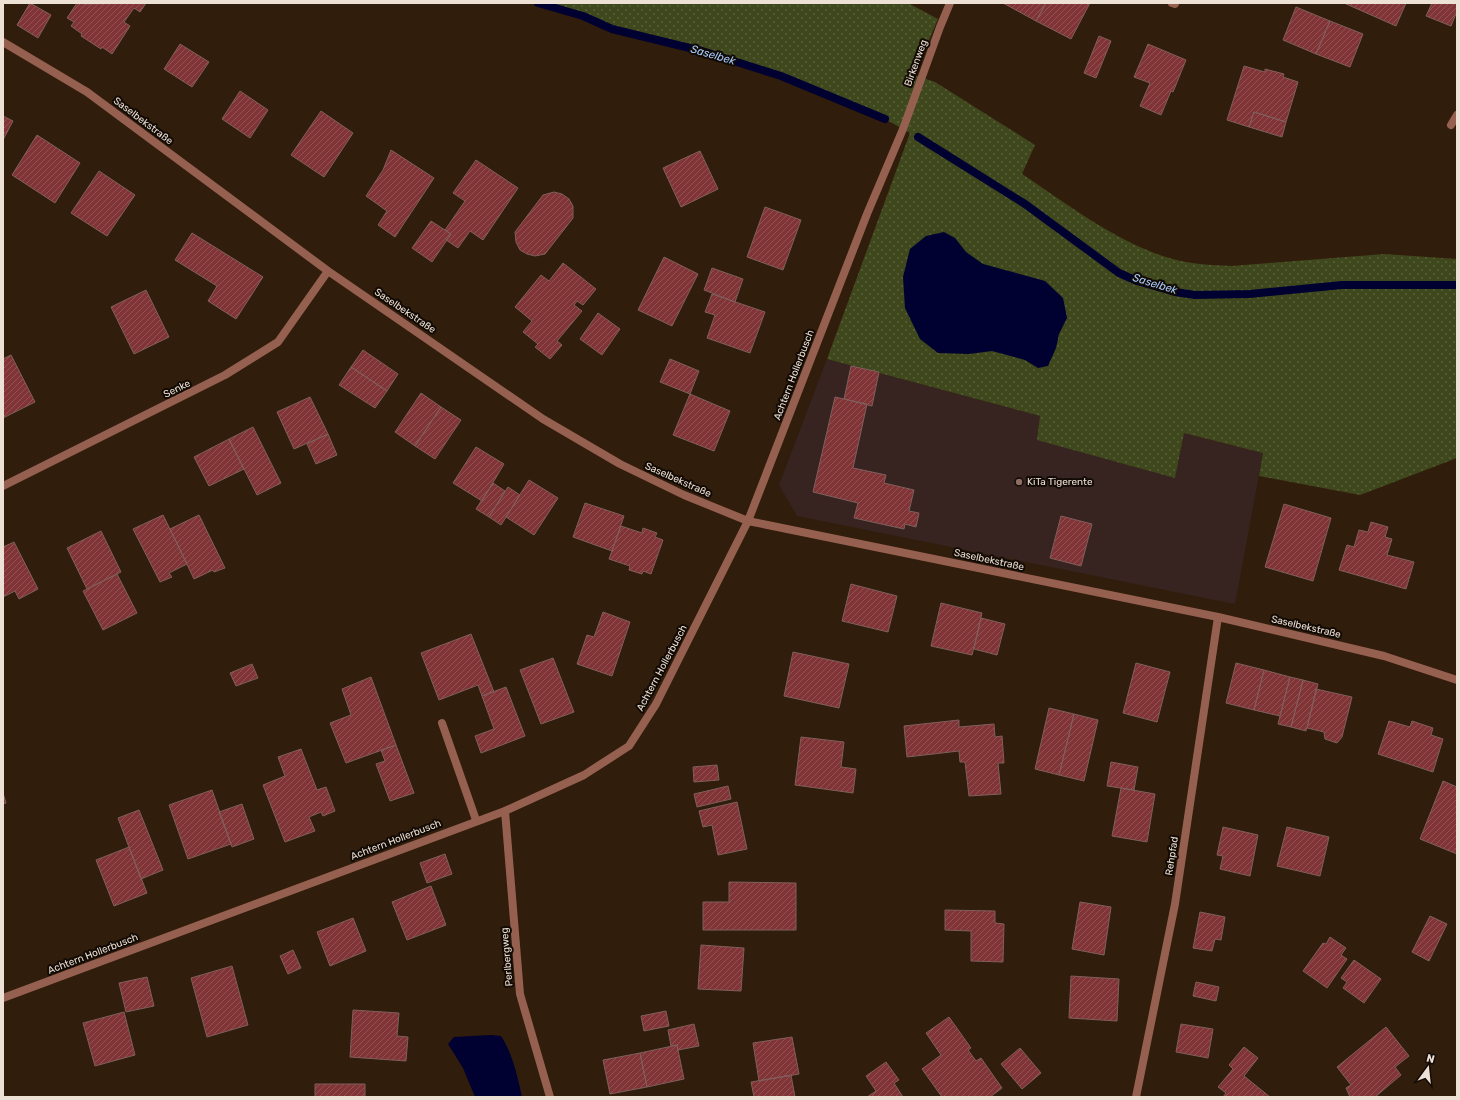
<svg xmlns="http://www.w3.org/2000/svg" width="1460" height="1100" font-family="Rubik,sans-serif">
  <defs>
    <pattern id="park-dots" width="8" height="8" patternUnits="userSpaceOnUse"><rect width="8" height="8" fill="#3f471c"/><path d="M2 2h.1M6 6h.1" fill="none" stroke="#5b613c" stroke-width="1.8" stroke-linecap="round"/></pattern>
    <pattern id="building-hatch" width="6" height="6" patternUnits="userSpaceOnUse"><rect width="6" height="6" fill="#803436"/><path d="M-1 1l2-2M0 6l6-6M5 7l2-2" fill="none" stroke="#925152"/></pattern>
  </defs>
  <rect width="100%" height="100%" fill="#311d0b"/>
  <path fill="#372420" d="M827,359L1040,416L1175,478L1184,433L1263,453L1235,604L797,516L779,485Z"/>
  <path fill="url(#park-dots)" d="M538,3H908L938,19L914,75L935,82L1035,145L1022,174C1072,207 1131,254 1192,263C1205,265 1219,265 1232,266L1384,254L1457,259V458L1360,495L1259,476L1263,453L1184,433L1175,478L1037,440L1040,416L827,359L910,133L885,119L781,76L702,51L612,29L583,16Z"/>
  <path fill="#000031" d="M944,232L955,238L966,252L983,264L1045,281L1063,298L1067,318L1059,334L1056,348L1048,366L1038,368L1025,360L992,351L969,354L938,353L920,339L905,308L903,277L910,249L926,236Z
    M491,1035L501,1036C512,1052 518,1078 522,1097H475L463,1068L448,1044L454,1037Z"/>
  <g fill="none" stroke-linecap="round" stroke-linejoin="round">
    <path stroke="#000031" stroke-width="8" d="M538,3L583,16L612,29L702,51L781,76L885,119
      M918,137L1025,204L1119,273L1137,281L1175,292L1195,295L1250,294L1342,285H1457"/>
  </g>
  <path fill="url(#building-hatch)" stroke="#7f5f5d" d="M30,3L51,15L38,38L17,25Z
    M77,3L86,4L146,3L140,12L134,8L124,22L130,26L112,54L102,47L101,49L81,36L82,34L71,26L74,22L67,18Z
    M1003,3H1046L1036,21Z
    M1046,3H1090L1071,39L1036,21Z
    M1344,3H1406L1396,26Z
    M1432,3H1457V11L1451,26L1426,16Z
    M1296,7L1330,21L1316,54L1283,40Z
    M1330,21L1363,34L1350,67L1316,54Z
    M1099,36L1111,41L1096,78L1084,73Z
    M180,44L209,62L192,87L164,69Z
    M1148,44L1186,60L1173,92L1171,91L1161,115L1140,106L1150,83L1134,77Z
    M1244,66L1265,72V69L1284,74L1283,77L1298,82L1286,122L1254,112L1249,127L1227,120Z
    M240,91L268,110L250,138L222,119Z
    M321,111L353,133L324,177L291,155Z
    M1254,112L1286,122L1282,137L1249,127Z
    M3,116L13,121L3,140Z
    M37,135L80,163L55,203L12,175Z
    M391,150L434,178L395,237L378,225L387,211L366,196L383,170Z
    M700,151L718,189L681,207L663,168Z
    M476,160L518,188L483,240L470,231L458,248L446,240L451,234L445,230L465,201L453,193Z
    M99,171L135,195L107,236L71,213Z
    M554,192L562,194L569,199L573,206V218L545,254L535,256L527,254L520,250L516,242L515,232L543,195Z
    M765,207L801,220L783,270L747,257Z
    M431,221L451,234L432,262L412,248Z
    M192,233L263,277L236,319L208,301L217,286L175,260Z
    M664,257L698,274L672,326L638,310Z
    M563,263L596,289L583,305L577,301L574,305L582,311L557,341L562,345L550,359L535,347L538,344L523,332L532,321L515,307L541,275L549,281Z
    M712,268L743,279L735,302L704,290Z
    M146,290L169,337L134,354L111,307Z
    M712,294L765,312L750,353L707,338L715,315L705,312Z
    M598,313L620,329L602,355L580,339Z
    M363,350L398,374L387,391L351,367Z
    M11,355L35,402L3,418V359Z
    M670,359L699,371L690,394L660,382Z
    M851,366L879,372L872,406L844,399Z
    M351,367L387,391L375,408L339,385Z
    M421,393L441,407L415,446L395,432Z
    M690,394L730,411L714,451L673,435Z
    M310,397L328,434L294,449L277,412Z
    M835,397L867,404L853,468L886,475L884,483L914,490L909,511L919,513L916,527L905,524L904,529L854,518L858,503L813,492Z
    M441,407L461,420L435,459L415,446Z
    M253,427L281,483L257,495L229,439Z
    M328,434L337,455L316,464L307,444Z
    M229,439L244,469L209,486L194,457Z
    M476,447L504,464L482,501L453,483Z
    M529,480L558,498L534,535L506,517Z
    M493,483L505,491L489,517L476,509Z
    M508,487L520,495L501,525L489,517Z
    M585,503L624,516L612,551L573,537Z
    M1284,504L1331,518L1313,581L1265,567Z
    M163,515L187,564L169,573L172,577L160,582L133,529Z
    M199,515L225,568L214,572L213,570L194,579L170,529Z
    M1061,516L1092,524L1081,566L1050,558Z
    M1371,522L1388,527L1385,537L1392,539L1387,555L1414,562L1406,589L1339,570L1347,545L1354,547L1359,530L1368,532Z
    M621,526L642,533L643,528L657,533L655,537L663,540L651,574L643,571L642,574L629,570L630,566L609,559Z
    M101,531L121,572L87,589L67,548Z
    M14,542L38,589L19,599L15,591L3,597V547Z
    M117,574L137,613L103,630L83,591Z
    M851,584L897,596L888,632L842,621Z
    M941,603L982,613L972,655L931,646Z
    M603,612L630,622L612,676L577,664L587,635L594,637Z
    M981,618L1005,624L997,655L974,649Z
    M471,634L494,692L482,696L478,685L439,700L421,653Z
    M793,652L849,664L839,708L784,696Z
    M553,658L574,712L541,724L520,670Z
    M1136,663L1170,672L1157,722L1123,713Z
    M1236,663L1264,670L1254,710L1226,703Z
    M252,664L258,678L236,686L230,673Z
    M1264,670L1290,677L1280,716L1254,710Z
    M371,677L396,745L346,763L330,723L351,715L342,689Z
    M1290,677L1303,680L1291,727L1278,724Z
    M1303,680L1318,684L1306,731L1291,727Z
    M506,687L525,736L481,753L475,736L494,729L482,696Z
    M1316,689L1352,697L1342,737L1337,743L1325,739L1324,732L1307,728Z
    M1049,708L1074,714L1059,775L1035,769Z
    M1074,714L1098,720L1084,781L1059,775Z
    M959,720V727L994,724L995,737L1002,736L1004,763H998L1001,794L969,796L965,762H960L959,751L907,757L904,726Z
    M1389,721L1410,727L1412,721L1433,728L1431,735L1443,739L1433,772L1378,754Z
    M801,737L844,742L841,767L856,769L853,793L795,785Z
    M396,745L414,793L390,801L376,764L385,761L381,750Z
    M301,749L317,790L326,787L335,811L323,816L321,812L309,817L315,831L285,842L263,785L285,776L278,757Z
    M1111,762L1138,767L1134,790L1107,786Z
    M717,765L719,780L694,782L693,767Z
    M1443,781L1457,787V854L1420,839Z
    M728,786L731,799L697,807L694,794Z
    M1121,788L1155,794L1147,842L1112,836Z
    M212,790L231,844L188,859L169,805Z
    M3,793L6,803L3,804Z
    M737,802L747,849L718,855L712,825L703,827L699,811Z
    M242,804L254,839L232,847L219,812Z
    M139,810L163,870L141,879L118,818Z
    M1223,827L1258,835L1250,876L1220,869L1223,856L1217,855Z
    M1287,827L1329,837L1320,876L1277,866Z
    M129,847L147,893L114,906L96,860Z
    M445,854L452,874L427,883L420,863Z
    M729,882L796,883V930H703V902H729Z
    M431,886L446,925L407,940L392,902Z
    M1080,902L1111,907L1104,955L1072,949Z
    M945,910L995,911V923L1004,924L1003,962L971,961V931L945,930Z
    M1200,912L1225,917L1221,940L1215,939L1212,951L1193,948Z
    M1430,916L1447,924L1429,961L1412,952Z
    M353,918L366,951L330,966L317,932Z
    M1330,937L1346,948L1341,955L1347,959L1327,988L1303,971L1323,943L1326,944Z
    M701,945L744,948L741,991L698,989Z
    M293,950L301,968L288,974L280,956Z
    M1354,960L1381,979L1364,1003L1343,988L1347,982L1341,978Z
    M232,966L248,1025L207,1037L191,978Z
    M1071,976L1119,979L1117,1021L1069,1018Z
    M147,977L154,1006L126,1012L119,983Z
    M1196,982L1219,987L1216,1001L1193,996Z
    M353,1010L399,1013L397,1036L408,1037L406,1061L350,1057Z
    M666,1011L669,1026L644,1031L641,1016Z
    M124,1012L135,1055L95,1066L83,1023Z
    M949,1017L971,1048L968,1050L976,1061L981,1058L1002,1088L990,1097H942L922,1069L941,1055L926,1033Z
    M694,1024L699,1046L678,1050L677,1045L671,1046L668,1030Z
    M1181,1024L1213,1029L1208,1058L1176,1052Z
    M1386,1027L1409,1056L1395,1067L1401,1075L1375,1097H1350L1346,1088L1351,1085L1337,1067Z
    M792,1037L799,1074L759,1081L753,1043Z
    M677,1045L684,1079L647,1087L640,1053Z
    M1244,1047L1258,1058L1244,1076L1270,1097H1223L1226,1093L1218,1087L1233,1069L1229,1065Z
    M1020,1048L1041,1073L1022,1089L1001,1064Z
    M640,1053L647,1087L610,1094L603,1060Z
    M886,1062L899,1080L894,1083L903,1097H867L876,1091L866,1076Z
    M791,1075L795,1097H754L751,1082Z
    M315,1084H365V1097H315Z"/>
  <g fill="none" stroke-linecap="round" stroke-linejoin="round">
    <path stroke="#966050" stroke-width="8" d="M442,723L476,820"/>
    <path stroke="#966050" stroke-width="8" d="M1172,3L1175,4
      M3,42L87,92L328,271L543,419L620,464L684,495L748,521L1218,617L1384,656L1457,680
      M1451,125L1457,115
      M3,486L225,375L278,342L328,271
      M505,811L520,994L550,1097
      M3,998L505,811L584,775L629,746L656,704L748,521L867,214L903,129L940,27L950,3
      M1136,1097L1175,904L1218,617"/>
  </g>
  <circle fill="#8d6e63" stroke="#120a04" stroke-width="1.5" cx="1019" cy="482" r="4"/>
  <g text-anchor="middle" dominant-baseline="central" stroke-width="4" stroke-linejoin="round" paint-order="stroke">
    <g font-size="10" fill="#ede0d5" stroke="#120a04">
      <text transform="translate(916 63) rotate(-70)">Birkenweg</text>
      <text transform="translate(143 121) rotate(37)">Saselbekstraße</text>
      <text transform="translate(405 311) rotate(34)">Saselbekstraße</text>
      <text transform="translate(794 375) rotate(-69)">Achtern Hollerbusch</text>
      <text transform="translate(177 389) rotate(-26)">Senke</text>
      <text transform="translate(678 480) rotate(24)">Saselbekstraße</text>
      <text transform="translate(989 560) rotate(12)">Saselbekstraße</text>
      <text transform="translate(1306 627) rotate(13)">Saselbekstraße</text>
      <text transform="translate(662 668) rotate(-62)">Achtern Hollerbusch</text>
      <text transform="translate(396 840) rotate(-21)">Achtern Hollerbusch</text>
      <text transform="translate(1172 856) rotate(-81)">Rehpfad</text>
      <text transform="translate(93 954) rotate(-21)">Achtern Hollerbusch</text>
      <text transform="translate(507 957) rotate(-95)">Perlbergweg</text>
    </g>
    <g font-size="10" fill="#ede0d5" stroke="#120a04" text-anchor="start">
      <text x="1027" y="482">KiTa Tigerente</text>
    </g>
    <g font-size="11" font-style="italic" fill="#a7ccfe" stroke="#120a04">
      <text transform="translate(713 55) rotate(16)">Saselbek</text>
      <text transform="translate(1155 284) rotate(17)">Saselbek</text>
    </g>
  </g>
  <rect width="1460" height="1100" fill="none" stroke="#ede0d5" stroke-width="8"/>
  <g transform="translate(1428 1068) rotate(15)" stroke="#120a04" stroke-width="3" paint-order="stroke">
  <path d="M0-3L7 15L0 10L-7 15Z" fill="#ede0d5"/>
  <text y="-6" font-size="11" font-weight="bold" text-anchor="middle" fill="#ede0d5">N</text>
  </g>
</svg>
